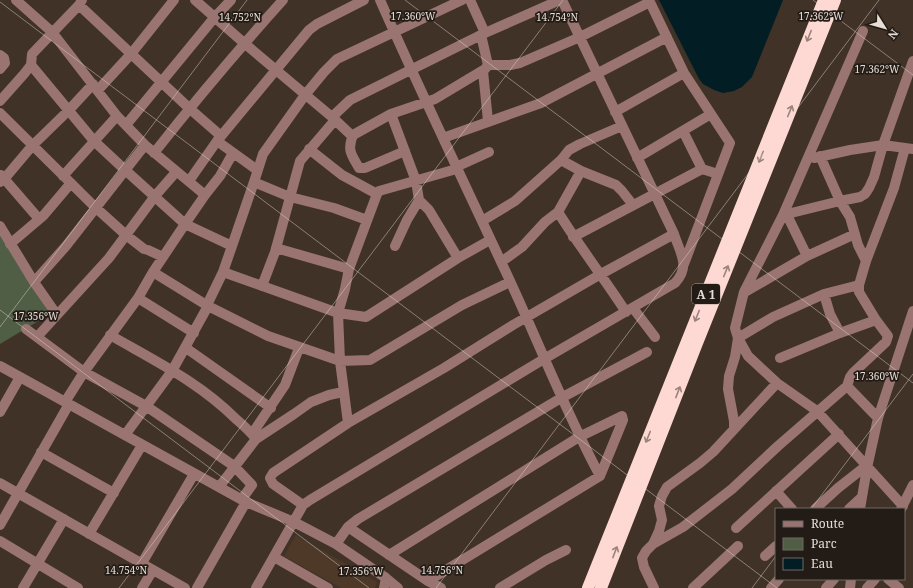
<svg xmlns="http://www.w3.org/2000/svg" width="913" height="588" font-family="'Noto Serif',serif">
  <rect width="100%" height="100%" fill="#413227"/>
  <path fill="#4e3929" d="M296,535L377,582L375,588H341L284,556Z"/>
  <path fill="#505e46" d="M0,232L50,314L0,344Z"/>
  <path fill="#021d24" d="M659,0H783L752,77L742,87L734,91L723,93L714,90L703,84L699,79Z"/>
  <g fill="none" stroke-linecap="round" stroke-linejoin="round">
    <path stroke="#997470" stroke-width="10" d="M16,0L52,32L117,116L145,145L205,195
      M195,0L244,43L332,117L350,134L353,135
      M380,0C422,95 467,189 511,283C541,348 566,413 600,476L428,581
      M470,0L485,33
      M649,0L684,73L730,143L684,264
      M79,5L189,108L221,136
      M863,31L783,215L744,292L735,328L738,338L748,356L777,383L817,411L903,506
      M0,55L4,58L5,63L0,69
      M31,65L94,141L123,168L185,224L232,246
      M488,65H510L520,63L580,37L650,2
      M483,71L488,121
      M98,90L131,54L174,0
      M0,101L24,74L31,65L32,54L79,5L82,0
      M615,112L684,73
      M0,113L95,207L126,235L144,249L148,250L163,257
      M391,114L416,181L419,200L429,210L458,258
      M332,117L350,100L485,33L560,0
      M126,125L214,18L231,0
      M683,131L702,169L718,174
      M443,138L541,103L667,37
      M217,141L257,170
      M309,149L342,175L377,194
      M405,151L365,168H359C351,154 347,150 353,135L391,114L435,99L485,69L488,65L481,35
      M154,153C195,101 238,50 283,0
      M820,156L840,201L850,217L858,245L866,261
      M637,158L711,114
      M814,158L850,150L883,145L913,149
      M561,160L581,171L616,185L622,191L633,205
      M1,175L39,219
      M63,176L117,116
      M189,181L217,141L309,30L317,24L364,0
      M0,182L5,178L32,146L69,110L93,84
      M254,182L290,197L334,208L367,220
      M558,212C579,246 604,278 626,312
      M783,215L840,201L860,197L865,194L869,188L874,177L883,145L913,61
      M787,215L807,256
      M482,221L515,201L561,160L569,150L580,144L622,126
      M0,226L34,282L57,315
      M573,237L702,169
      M10,244L43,216L71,183
      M395,246L407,220L419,200
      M276,248L349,269
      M501,262L522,247L545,222L558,212L581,171
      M153,272L208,306L268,336L340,361L370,360L462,305L510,282
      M223,272L338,313L366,317L458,258L490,240
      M34,282L66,246L145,145
      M262,286L275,252L300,161L335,120
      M745,292L807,256L855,234
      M824,294L830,314L840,333
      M138,298L194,333
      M207,305L223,272L232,246L254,182L263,154L305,95L324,72L337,59L462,0
      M633,308L655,337
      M26,329L84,372L146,406L234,466L252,485L242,499
      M110,335C155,361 199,382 236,419C243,425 250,431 256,439L219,487
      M37,337L109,258L155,196L176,172
      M738,338L773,317L824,294L859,285
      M186,348L271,408
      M780,358L840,333L876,320
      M0,366L246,502L294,522L336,544L386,578L398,588
      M847,386L878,418
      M65,402L84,372L138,298L153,272L185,224L205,195L220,176L233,153
      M0,412L20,377
      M348,423L340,361L338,313L345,289L349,269L377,194L379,191L453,170L456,167L489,152
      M734,429V421L728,389L729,376L735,357L738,338
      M252,434L285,385L299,348
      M125,435L172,371L208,306
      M256,439L294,414L311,402L329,395L343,392
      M41,452L114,493
      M0,483L185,588
      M776,491L792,509
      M303,505L273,484L270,478L273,473L348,423L444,368L513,325L601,274L674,234
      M815,509L838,488L866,466
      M849,509L862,497
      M860,509L867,468L878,418L913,311
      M901,509L913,485
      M0,525L69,404
      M348,527L428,581L441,588
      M736,528L839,434
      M89,534L142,445
      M0,541L78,588
      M336,544L348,527L358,519L561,398L647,352
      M653,544L683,527L732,489L778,446L847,386L850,377L853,373L886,342L888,336L876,320L859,292V285L866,261L894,188L905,148
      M389,555L579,437L622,416L623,420L600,476
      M765,556L776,546
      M274,557L328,588
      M142,563L194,474
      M888,579L899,588
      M23,588L64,519
      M142,588L153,570
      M197,588L246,502
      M256,588L303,505L310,500L544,359L675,283C691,266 680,253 674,234L562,0
      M384,588L386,578
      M500,588L546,560L566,550
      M654,588L644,567L642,558L646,551L653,544L659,531L662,520L659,506L662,496L667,487L700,463L713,452L777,383
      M693,588L738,546
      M771,588L779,579
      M826,588L834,579
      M850,588L851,579
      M867,588L875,579"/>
    <path stroke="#fed9d4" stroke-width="12" d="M588,588L824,0
      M601,588L697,343L835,0"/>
  </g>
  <defs><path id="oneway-shaft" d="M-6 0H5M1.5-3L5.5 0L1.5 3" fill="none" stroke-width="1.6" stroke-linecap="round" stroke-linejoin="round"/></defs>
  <g stroke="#9b847e">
    <use href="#oneway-shaft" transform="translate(809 36) rotate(112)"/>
    <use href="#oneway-shaft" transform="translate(790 111) rotate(-68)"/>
    <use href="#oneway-shaft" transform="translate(761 157) rotate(112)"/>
    <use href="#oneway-shaft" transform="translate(726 271) rotate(-68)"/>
    <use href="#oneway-shaft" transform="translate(697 316) rotate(112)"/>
    <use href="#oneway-shaft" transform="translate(678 392) rotate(-69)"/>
    <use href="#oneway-shaft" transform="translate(648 437) rotate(112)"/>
    <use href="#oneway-shaft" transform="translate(615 552) rotate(-69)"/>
  </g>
  <path fill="none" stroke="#e7ddd6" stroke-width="1" stroke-opacity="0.45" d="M405,0L913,383M813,0L913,75M0,2L777,588M0,310L369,588M0,327L247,0M811,509L913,374M119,588L563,0M436,588L879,0M752,588L776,556"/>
  <g text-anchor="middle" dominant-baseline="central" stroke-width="3.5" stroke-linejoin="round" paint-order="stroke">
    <rect fill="#231c16" stroke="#aca39c" stroke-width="1" x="692" y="284" width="28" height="20" rx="3"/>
    <g font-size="12" font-weight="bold" fill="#e7ddd6">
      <text x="706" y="294">A 1</text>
    </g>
  </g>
  <g font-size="10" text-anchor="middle" fill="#e7ddd6" stroke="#231c16" stroke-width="3.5" stroke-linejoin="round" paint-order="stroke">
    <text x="413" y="20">17.360°W</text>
    <text x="821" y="20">17.362°W</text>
    <text x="240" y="21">14.752°N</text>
    <text x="557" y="21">14.754°N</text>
    <text x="877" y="73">17.362°W</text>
    <text x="36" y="320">17.356°W</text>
    <text x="877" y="380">17.360°W</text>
    <text x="126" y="574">14.754°N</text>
    <text x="442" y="574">14.756°N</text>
    <text x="361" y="575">17.356°W</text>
  </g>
  <rect x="775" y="508" width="130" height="72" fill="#231c16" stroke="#716963"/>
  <rect x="783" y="521" width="20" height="6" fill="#997470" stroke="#716963"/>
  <text x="811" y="528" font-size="12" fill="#e7ddd6">Route</text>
  <rect x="783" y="538" width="20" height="12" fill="#505e46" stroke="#716963"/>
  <text x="811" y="548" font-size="12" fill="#e7ddd6">Parc</text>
  <rect x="783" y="558" width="20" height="12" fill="#021d24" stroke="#716963"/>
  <text x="811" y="568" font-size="12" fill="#e7ddd6">Eau</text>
  <g transform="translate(885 28) rotate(127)" stroke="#231c16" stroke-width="3" paint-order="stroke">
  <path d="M0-3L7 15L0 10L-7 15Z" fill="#e7ddd6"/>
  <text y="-6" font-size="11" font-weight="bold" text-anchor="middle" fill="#e7ddd6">N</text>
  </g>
</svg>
